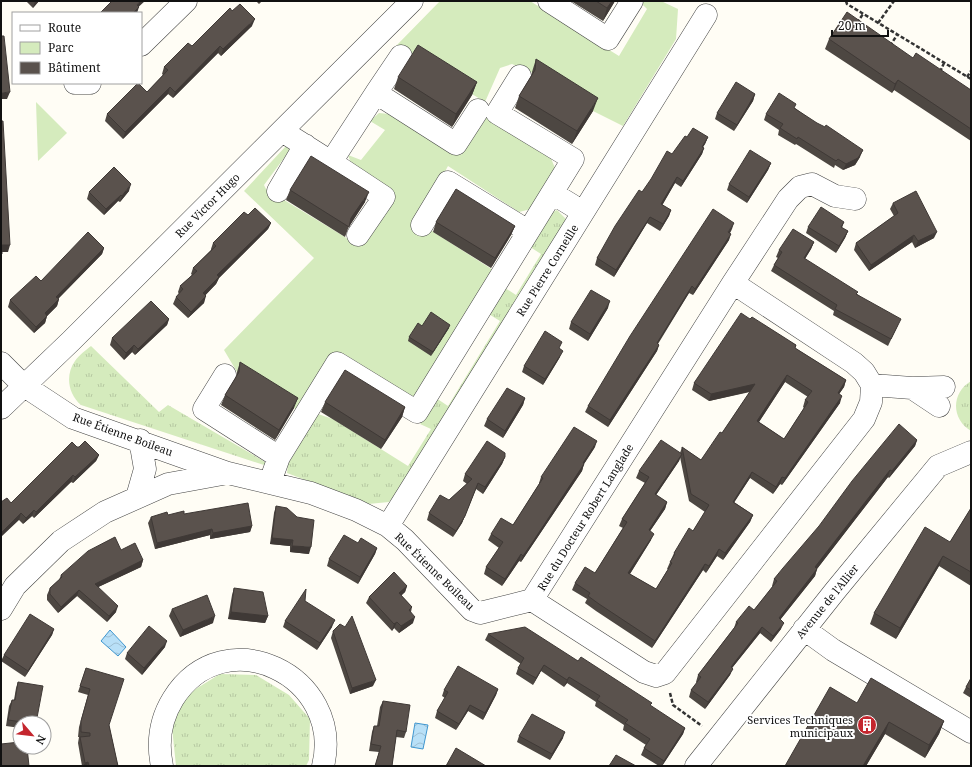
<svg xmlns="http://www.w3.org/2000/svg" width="972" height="767" font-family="'Noto Serif',serif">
  <defs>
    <pattern id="grass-tufts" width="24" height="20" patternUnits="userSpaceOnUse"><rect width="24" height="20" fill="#d5ebbd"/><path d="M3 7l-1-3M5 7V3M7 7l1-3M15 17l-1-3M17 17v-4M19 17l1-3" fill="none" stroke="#b6c8a1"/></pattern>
    <pattern id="water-waves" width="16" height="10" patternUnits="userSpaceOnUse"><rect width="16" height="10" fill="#b9e0f7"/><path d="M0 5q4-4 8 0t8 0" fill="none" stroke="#9ebfd3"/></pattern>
  </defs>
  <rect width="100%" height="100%" fill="#fffdf5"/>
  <path fill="url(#grass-tufts)" d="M557,210L568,221L401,488L389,502L368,504L287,473L288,464L318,414L333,419L408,466L431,429L420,424L436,398L448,406L500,321L487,313L502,286L516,295L541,254L527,245L545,216Z
    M91,346L159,412L168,405L267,463L264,465L81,405C68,394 65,375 75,361C79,355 86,350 91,346Z
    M971,381V431C951,419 951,393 971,381Z
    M220,674L256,675L289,695L310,719L309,760L306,766H176L172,727L186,695Z"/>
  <path fill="#d5ebbd" d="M440,1H530L619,56L647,9L639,1H661L678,9L676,39L623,126L593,111L531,72L512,64L500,68L485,102L395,47Z
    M36,102L67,133L38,161Z
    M379,113L389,114L461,155L487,117L550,156L555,168L531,209L519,212L448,166L418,222L493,270L416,399L344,354L330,357L299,411L237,372L224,350L314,258L244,191L286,146L290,150L264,185L266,189L345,237L359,247L386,210L352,166L348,155L361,160L385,130L370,121Z"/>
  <path fill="url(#water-waves)" stroke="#3f96cf" d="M110,630L126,647L118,656L101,641Z
    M415,723L428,725L423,749L411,747Z"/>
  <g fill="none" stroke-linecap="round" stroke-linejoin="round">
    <defs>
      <path id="minor" d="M549,1L608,39L632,1
        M141,45L186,1
        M520,76L497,113L573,159L552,193
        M75,83H90
        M376,93L401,56
        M282,131L331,162L376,93L456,144L478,110
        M331,162L384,197L358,235
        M278,191L305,145
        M422,225L448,182L528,231
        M733,283L854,363L864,372L872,385
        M1,363L23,385L73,418L228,473L311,493L356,510L388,526L405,540L472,610L480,613L532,600
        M225,375L204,409L279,457
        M912,388L939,406
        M1,408L71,341L412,1
        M270,482L279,457L337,363L417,412L552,193L583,212
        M137,497L145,469L140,440
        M388,526L706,15
        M532,600L644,672L656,676L665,673L864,419L871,402L872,385L912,388L944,387
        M532,600L733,283L788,199L800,187L812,184L835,196L855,199
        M1,609L15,586L61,541L105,512L168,484L228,473
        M804,629L833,650L971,732
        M162,766C157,742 160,720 173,699C224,617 345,676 323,766
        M696,766L835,591L938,466L971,452"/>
    </defs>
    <use href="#minor" stroke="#444" stroke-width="23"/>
    <path stroke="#333" stroke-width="2.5" stroke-dasharray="4 2" stroke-linecap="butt" d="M846,1L847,4L971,79
      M857,23L863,14
      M878,23L894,1
      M890,46L897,35
      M940,72L944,63
      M967,77L971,71
      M670,693L673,705L702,726"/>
    <use href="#minor" stroke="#fff" stroke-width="22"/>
  </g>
  <path fill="#4d4742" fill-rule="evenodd" d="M26,1H39L33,8Z
    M256,1H262L259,4Z
    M571,1H615L603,21Z
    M232,11L252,26L221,56L218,53L173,98L168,94L123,139L105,121L107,114L147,92L163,75L162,74L164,67L192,46Z
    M829,39L913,58L971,90V141L894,90L892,93L825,49Z
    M536,59L593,111L572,144L515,108L519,96L531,76L532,72Z
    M398,77L477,82L472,95L452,127L394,89Z
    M755,94L753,101L734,131L715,119L717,113Z
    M795,108L860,157L855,165L843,170L835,165L834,168L796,144L795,145L778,135L779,130L764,120L766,114Z
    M687,137H708L705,144L703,147L704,148L702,154L681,187L675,183L662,205L671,210L669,216L660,231L647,223L614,277L595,265L597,258L642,192Z
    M771,163L768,170L747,203L727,190L729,184Z
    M290,190L365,202L349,226L345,237L286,200Z
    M129,191L120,202L118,201L104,215L87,199L89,192Z
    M893,203L934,238L915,248L912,242L869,271L854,250L856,243L894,216L890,209Z
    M248,215L271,223L268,229L219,278L216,284L205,295L204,303L188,318L173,304L176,297L179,294L178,292L180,286L192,275L191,274L193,268L211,250V249L213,243Z
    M436,222L515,226L511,235L491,268L433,232Z
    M844,222L842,228L848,231L845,238L836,253L806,233L808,227Z
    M732,229L730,233L729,240L693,295L689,293L658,344L659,345L657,351L608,427L585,412L588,406Z
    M814,242L811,249L805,259L857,294L898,325L888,346L833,315L834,311L771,271L774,265L778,258L776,257L779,250Z
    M104,248L102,254L58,299H59L57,306L47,316L45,323L34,333L8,307L10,300L41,281Z
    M608,308L588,341L569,329L571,322Z
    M169,319L167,325L135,355L132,352L124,360L110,345L112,338Z
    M750,319L796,345L795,348L846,380L844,387L839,394L840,403L782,485L780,484L773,494L750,478L734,502L753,515L750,522L723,560L717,556L706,573L703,570L652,648L596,611L585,603L587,599L572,590L575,583L595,573L623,528L619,526L622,519L645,483L636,478L639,471L680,453L682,447L701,460L722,433L750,392L709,401L692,390L694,383ZM785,382L808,397L805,400L803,407L804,408L784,439L759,422ZM680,457L689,501L705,512L693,531L674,553L667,569H668L656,589L630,574L651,540L650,531L665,509L667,502L656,495L679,461Z
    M422,326L449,328L431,356L408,341L409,337Z
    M560,357L543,385L522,372L524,366Z
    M240,362L294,408L275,440L221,405L225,395L236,377L237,372Z
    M525,398L523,405L503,438L484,426L487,419Z
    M325,402L405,407L402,417L381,449L321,412Z
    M917,440L915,446L889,478L888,477L817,569L815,576L780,620L781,629L771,642L760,633L732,668L730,675L705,709L689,697L691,690L697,683L696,682L698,675L734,628L736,622L754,610L773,586H772L774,579Z
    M77,447L99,455L96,461L73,483L71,482L34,518L32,516L23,524L19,520L11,503Z
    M595,447L584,464L582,471L531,547L521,562L519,561L502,586L484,574L486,567L499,548L488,540L491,534L513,525L539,484V483L541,477Z
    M505,457L502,464L483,494L476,489L462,523L453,537L427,520L429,513L449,500L467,484L463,481L465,474Z
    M276,506L309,554L290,552V546L270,544L274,513Z
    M971,508V586L939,566L896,639L870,624L874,613L950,542Z
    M184,514L252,526L250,532L210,539V535L155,549L148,523L151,517Z
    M358,543L377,548L375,554L358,584L327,566L329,559Z
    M121,550L143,560L141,567L98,587L116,612L107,622L77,596L58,613L47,600V595L50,588L59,580L61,575Z
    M407,586L405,592L401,595L412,607L411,612L413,623L399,633L394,628L392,631L366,603L369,597Z
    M234,588L268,616L265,623L228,619L232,595Z
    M305,601L332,627L317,650L283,627L285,621Z
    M172,609L213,623L180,637L169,616Z
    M54,629L52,635L25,677L1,661L4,655Z
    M333,631L373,686L350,694L331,638Z
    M488,634L578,661L685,728L683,734L662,766H659L641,755L644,748L646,745L623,730L624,725L595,706L596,702L567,683L564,687L541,671L533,685L516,674L518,668L521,664L485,640Z
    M165,647L142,675L125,659L127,653Z
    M86,668L109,725L118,766H82L78,743L79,737H78L79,727L88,695L78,692Z
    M971,678V698L963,693L966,687Z
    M18,682L36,723H20V728L6,726L9,706L12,700H14L16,688Z
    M498,689L496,695L483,720L468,711L456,730L435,718L437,711L445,698L442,696L444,690Z
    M383,701L406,732L404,738L396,737L392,766H375L379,752L369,751L372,732L374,726H377L380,707Z
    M857,703L944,721L939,734L925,758L885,734L866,766H785Z
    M519,736L563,738L550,760L517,742Z"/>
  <path fill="#3f3936" d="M35,1H39L33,8Z
    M140,1H145L134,11L137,5Z
    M612,1H615L603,21L607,8Z
    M139,7L137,13H133Z
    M255,19L252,26L221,56L223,49Z
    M220,46L218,53L173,98L175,92Z
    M898,80L894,90L892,93L895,84Z
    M477,82L472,95L452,127L456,114Z
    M170,87L168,94L123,139L125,132Z
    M10,92L7,99H1V93Z
    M755,94L753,101L734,131L737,125Z
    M598,98L593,111L572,144L577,131Z
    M708,137L705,144L699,153L702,147Z
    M704,148L702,154L681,187L683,181Z
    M863,150L860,157L855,165L843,170L846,164Z
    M771,163L768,170L747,203L749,197Z
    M677,177L675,183L659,211L661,204Z
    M131,184L129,191L120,202L122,196Z
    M369,192L365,202L349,227L351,218Z
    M121,195L118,201L104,215L106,209Z
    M671,210L669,216L660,231L663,224Z
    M650,217L647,223L614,277L616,270Z
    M271,223L268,229L219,278L216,284L201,300L203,293L217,275Z
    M734,223L732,229L726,239L728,232Z
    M515,226L511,235L491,268L495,258Z
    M848,231L845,238L836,253L839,246Z
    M937,232L934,238L915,248L918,241Z
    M731,234L729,240L693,295L695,289Z
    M914,235L912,242L869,271L871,265Z
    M814,242L811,249L801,265L804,258Z
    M2,245H10L8,252H1Z
    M104,248L102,254L54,303L56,297Z
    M692,286L689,293L654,349L657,343Z
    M206,296L204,303L188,318L191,312Z
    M59,299L57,306L43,320L45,313Z
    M610,301L608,308L588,341L590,334Z
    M47,316L45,323L34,333L36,327Z
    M169,319L167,325L135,355L138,349Z
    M450,325L449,328L431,356L433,352Z
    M134,345L132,352L124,360L126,353Z
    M659,345L657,351L608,427L610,420Z
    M563,351L560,357L543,385L545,379Z
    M787,375L785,382L755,428L757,421Z
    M846,380L844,387L835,400L838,393Z
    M755,384L752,391L709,401L711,394Z
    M842,396L840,403L782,485L785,478Z
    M298,398L294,408L275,440L279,430Z
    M525,398L523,405L503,438L505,431Z
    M405,407L402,417L381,449L385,440Z
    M917,440L915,446L889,478L892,471Z
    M597,441L595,447L580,470L583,463Z
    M682,454L679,461L652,501L655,494Z
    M99,455L96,461L73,483L75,477Z
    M505,457L502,464L483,494L485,487Z
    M584,464L582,471L521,562L523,556Z
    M890,470L888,477L813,574L815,567Z
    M752,472L750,478L730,509L733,502Z
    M73,475L71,482L34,518L36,512Z
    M782,477L780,484L773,494L776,487Z
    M478,483L462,523L453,537L456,531Z
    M667,502L665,509L646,537L649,530Z
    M34,510L32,516L23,524L26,518Z
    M21,513L19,520L1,537V533Z
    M753,515L750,522L723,560L725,553Z
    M252,526L250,532L210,539L213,533Z
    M212,529L210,535L155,549L157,543Z
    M654,534L651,540L626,580L628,573Z
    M272,538L293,540L290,546L270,544Z
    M292,546L311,547L309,554L290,552Z
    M377,548L375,554L358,584L360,577Z
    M719,549L717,556L706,573L709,566Z
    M521,554L519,561L502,586L505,579Z
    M943,556L939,566L896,639L900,628Z
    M143,560L141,567L92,590L95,584Z
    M705,564L703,570L652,648L655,641Z
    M817,569L815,576L776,625L779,618Z
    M407,586L405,592L397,600L399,593Z
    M79,590L77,596L58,613L61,607Z
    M118,606L116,612L107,622L109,616Z
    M231,612L268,616L265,623L228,619Z
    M215,616L213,623L180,637L183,630Z
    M415,617L413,623L399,633L401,626Z
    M335,620L332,627L317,650L320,643Z
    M397,622L394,628L392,631L394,624Z
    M784,623L781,629L771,642L773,636Z
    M762,627L760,633L728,673L731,667Z
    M54,629L52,635L25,677L28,671Z
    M167,641L165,647L142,675L144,668Z
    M544,665L541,671L533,685L536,678Z
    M733,669L730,675L705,709L708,702Z
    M569,677L567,683L564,687L567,680Z
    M376,680L373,686L350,694L352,688Z
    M498,689L496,695L483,720L485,713Z
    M470,705L468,711L456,730L459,724Z
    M944,721L939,734L925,758L929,745Z
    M889,722L885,734L866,766H863Z
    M685,728L683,734L662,766L664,761Z
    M565,732L563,738L550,760L552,754Z
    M88,762L87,766H83L85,763Z"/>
  <path fill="#5a524d" stroke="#3f3936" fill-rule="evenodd" d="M112,1H140L137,5L139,7L133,13H100Z
    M596,1H612L607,8Z
    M240,4L255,19L223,49L220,46L175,92L170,87L125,132L107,114L138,83L147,92L168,70L164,67L188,43L192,46L230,8L232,11Z
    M847,12L913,58L916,53L971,90V129L898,80L895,84L829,39Z
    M1,36H4L10,92L1,93Z
    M418,45L477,82L456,114L398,77Z
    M536,59L598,98L577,131L519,96L535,70Z
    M736,82L755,94L737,125L717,113Z
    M779,93L796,104L794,108L817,123L825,127L826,125L863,150L858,158L846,164L838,159L836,161L798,137L797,139L780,128L783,124L766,114Z
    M1,121H3L10,245H2V254H1Z
    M693,128L708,137L702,147L704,148L683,181L677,177L661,204L671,210L663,224L650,217L616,270L597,258L615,226L639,190L642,192L651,179L667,151L672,154L685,136L687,137Z
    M750,150L771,163L749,197L729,184Z
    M311,156L369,192L351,218L349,227L290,190Z
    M114,167L131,184L122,196L121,195L106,209L89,192Z
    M456,189L515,226L495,258L436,222Z
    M916,191L937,232L918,241L914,235L871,265L856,243L898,213L893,203Z
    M821,207L844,222L841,227L848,231L839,246L808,227Z
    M255,208L271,223L217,275L219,277L203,293L206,296L191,312L176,297L183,289L180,286L197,271L193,268L216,246L213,243L244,212L248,215Z
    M713,209L734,223L728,232L731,234L695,289L692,286L657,343L659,345L610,420L588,406L630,336Z
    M793,229L814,242L804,258L858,292L856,294L901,319L891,339L835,309L837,305L774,265L782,252L779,250Z
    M88,232L104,248L56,297L59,299L45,313L47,316L36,327L10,300L36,276L41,281Z
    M591,290L610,301L590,334L571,322Z
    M151,301L169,319L138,349L134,345L126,353L112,338Z
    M431,312L450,325L433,352L409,337L418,323L422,326Z
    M741,313L750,319L752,317L796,345L795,348L846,380L838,393L842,396L785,478L782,477L776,487L752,472L733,502L753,515L725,553L719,549L709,566L705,564L655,641L599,604L588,596L590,593L575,583L585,567L595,573L627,522L622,519L649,477L639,471L661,440L682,454L655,494L667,502L649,530L654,534L628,573L656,589L672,563L670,562L675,554L674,553L689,528L693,531L709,505L691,494L682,447L701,460L720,432L722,433L755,384L711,394L694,383ZM787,375L812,391L805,400L808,402L784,439L757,421Z
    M545,331L562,342L559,348L563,351L545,379L524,366Z
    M240,362L298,398L279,430L225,395L239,372Z
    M345,370L405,407L385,440L325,402Z
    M507,388L525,398L505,431L487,419Z
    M899,424L917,440L892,471L890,470L815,567L817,569L779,618L784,623L773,636L762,627L731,667L733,669L708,702L691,690L701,677L698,675L738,623L736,622L749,606L754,610L777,581L774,579L783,568L819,526L852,481Z
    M574,427L597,441L583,463L584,464L534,540L523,556L521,554L505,579L486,567L503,542L491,534L501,518L513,525L543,478L541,477Z
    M85,441L99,455L75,477L73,475L36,512L34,510L26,518L21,513L1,533V502L7,498L11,503L72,442L77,447H79Z
    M487,441L505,453V457L485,487L478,483L465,516L456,531L429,513L440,495L449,500L472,479L465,474Z
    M248,503L252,526L213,533L212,529L157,543L151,517L167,512L168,515L184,511V514Z
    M276,506L287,508L297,517L314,520L311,547L292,546L293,540L272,538Z
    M971,508V572L943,556L900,628L874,613L925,527L950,542Z
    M344,535L358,543L361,538L377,548L360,577L329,559Z
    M115,537L121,550L135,543L143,560L95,584L118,606L109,616L79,590L61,607L50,594V588L62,577L61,575L88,551Z
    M394,572L407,586L399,593L412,607L409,610L415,617L401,626L397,622L394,624L369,597Z
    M234,588L263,592L268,616L231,612Z
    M306,589L305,601L335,620L320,643L285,621Z
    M207,595L215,616L183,630L172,609Z
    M30,614L54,629L28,671L4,655Z
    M352,616L376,680L352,688L333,631L340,624L345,627Z
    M149,626L167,641L144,668L127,653Z
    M525,627L578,661L581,657L652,703L650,705L685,728L664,761L644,748L650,739L625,723L628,720L597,700L600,696L569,677L567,680L544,665L536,678L518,668L524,658L488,634Z
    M458,666L498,689L485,713L470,705L459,724L437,711L448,692L444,690Z
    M86,668L124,679L109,725L118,766H89L88,762L85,763L80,737L90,736V733L81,732V721L90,689L80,686Z
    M871,678L944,721L929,745L889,722L863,766H785L830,687L857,703Z
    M971,678V690L966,687Z
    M18,682L43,686L36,723H30L8,720L12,700H15Z
    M383,701L410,705L406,732L397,730L392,766H375L381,746L371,744L374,726H379Z
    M532,714L565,732L552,754L519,736Z
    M20,742V747H27L29,766H1V744Z
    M456,748L486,766H446Z
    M616,755L636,766H609Z"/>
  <defs>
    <symbol id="building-disc" viewBox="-11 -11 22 22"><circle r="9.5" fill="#c4262e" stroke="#fff"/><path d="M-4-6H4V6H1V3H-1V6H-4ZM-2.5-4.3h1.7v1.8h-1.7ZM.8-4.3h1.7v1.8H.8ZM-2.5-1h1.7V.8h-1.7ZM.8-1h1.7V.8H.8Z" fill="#fff"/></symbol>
  </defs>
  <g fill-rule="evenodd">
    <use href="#building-disc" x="856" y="714" width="22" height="22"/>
  </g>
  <g text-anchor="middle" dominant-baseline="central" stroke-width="4" stroke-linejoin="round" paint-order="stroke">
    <g font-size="11" fill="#111" stroke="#fff">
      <text transform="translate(207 205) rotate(-45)">Rue Victor Hugo</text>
      <text transform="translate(547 270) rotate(-58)">Rue Pierre Corneille</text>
      <text transform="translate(123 434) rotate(20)">Rue Étienne Boileau</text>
      <text transform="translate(585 517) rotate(-58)">Rue du Docteur Robert Langlade</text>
      <text transform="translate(435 571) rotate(44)">Rue Étienne Boileau</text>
      <text transform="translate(827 601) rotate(-51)">Avenue de l'Allier</text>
    </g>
    <g font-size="11" fill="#111" stroke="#fff" text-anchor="end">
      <text x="853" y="719">Services Techniques<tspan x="853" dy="13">municipaux</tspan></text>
    </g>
  </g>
  <rect width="972" height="767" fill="none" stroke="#111111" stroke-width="4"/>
  <rect x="12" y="12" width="130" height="72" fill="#ffffff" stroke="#a0a0a0"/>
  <rect x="20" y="25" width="20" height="6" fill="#ffffff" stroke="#a0a0a0"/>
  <text x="48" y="32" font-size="12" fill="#111111">Route</text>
  <rect x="20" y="42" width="20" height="12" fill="#d5ebbd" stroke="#a0a0a0"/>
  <text x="48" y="52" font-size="12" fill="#111111">Parc</text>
  <rect x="20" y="62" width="20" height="12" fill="#5a524d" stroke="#a0a0a0"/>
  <text x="48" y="72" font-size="12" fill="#111111">Bâtiment</text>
  <g transform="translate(32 735) rotate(118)"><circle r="19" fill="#ffffff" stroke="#a0a0a0"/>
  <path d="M0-3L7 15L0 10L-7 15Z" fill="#c4262e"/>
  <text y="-6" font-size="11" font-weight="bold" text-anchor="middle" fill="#111111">N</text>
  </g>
  <path d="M832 30v6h56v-6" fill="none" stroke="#111111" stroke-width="2"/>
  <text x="838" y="30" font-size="12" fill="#111111" stroke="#ffffff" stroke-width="3" paint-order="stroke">20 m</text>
</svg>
